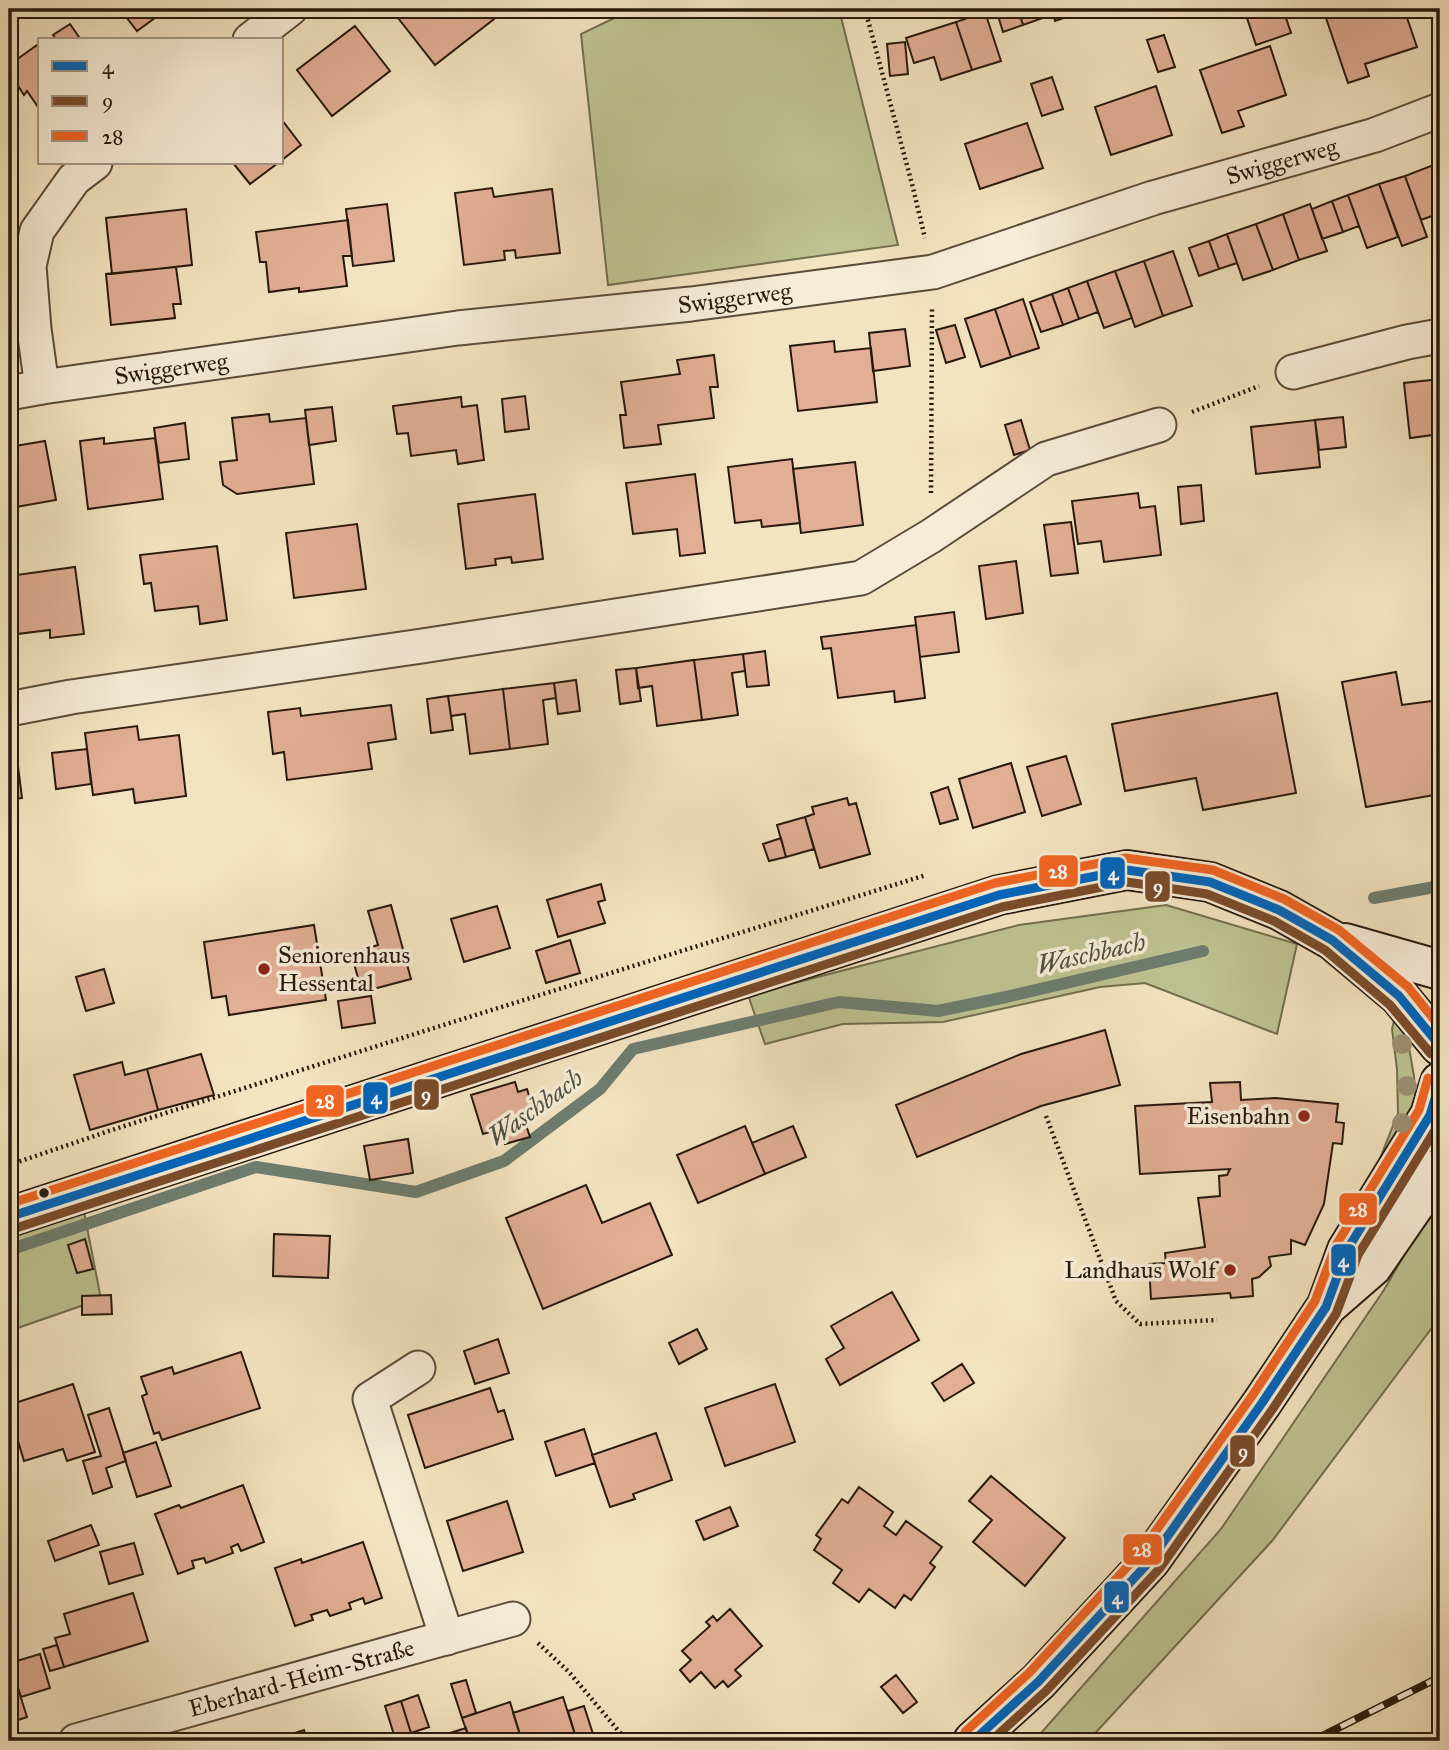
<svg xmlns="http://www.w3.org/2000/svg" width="1449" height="1750" font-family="'IM FELL Great Primer',serif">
  <rect width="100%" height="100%" fill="#f3e4c1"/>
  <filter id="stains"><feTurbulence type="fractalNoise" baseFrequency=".00286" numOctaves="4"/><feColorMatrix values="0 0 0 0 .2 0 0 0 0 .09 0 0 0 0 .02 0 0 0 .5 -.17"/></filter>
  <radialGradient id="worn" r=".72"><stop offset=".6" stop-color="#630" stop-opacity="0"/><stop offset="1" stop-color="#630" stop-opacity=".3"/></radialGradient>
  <path fill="#bec391" stroke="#726e4f" stroke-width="2" d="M633,9H839L898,245L608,285L581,34Z
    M1166,905L1297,944L1277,1034L1145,983L1100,987L943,1022L843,1024L765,1044L748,995L1019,925Z
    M1398,1017L1407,1036L1414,1076L1416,1105L1371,1181L1398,1113L1397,1069L1392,1029L1394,1021Z
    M1440,1193V1317L1272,1541L1088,1741H1034L1221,1529L1384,1290Z
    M84,1212L101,1299L9,1331V1237Z"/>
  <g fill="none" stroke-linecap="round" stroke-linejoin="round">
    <path stroke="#6d7d6f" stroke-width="12" d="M1374,898L1440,886
      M9,1250L256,1167L416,1192L504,1161L600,1089L633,1049L839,1002L938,1011L1006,997L1203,951"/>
  </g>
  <path fill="#e2ae95" stroke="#27190d" stroke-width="2" d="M120,9H167L137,31Z
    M391,9H486L494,19L435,65Z
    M996,9H1018L1023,25L1003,32Z
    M1018,9H1040L1043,18L1023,25Z
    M1052,9H1084L1085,11L1055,21Z
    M1244,9H1283L1291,33L1256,45Z
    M1323,9H1404L1417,47L1365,64L1369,76L1348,83Z
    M985,12L1001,61L972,70L956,22Z
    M956,22L972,70L941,80L934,57L914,63L906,38Z
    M70,24L81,40H57L53,35Z
    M355,26L390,71L332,116L297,70Z
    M1164,35L1175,67L1158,72L1147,40Z
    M905,42L908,74L890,76L887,44Z
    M40,43V110L27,91L24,95L9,72V65Z
    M1270,46L1286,95L1238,111L1244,126L1222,133L1200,70Z
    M1052,77L1063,109L1042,116L1031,84Z
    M1156,86L1172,135L1111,155L1095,107Z
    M282,120L301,145L282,160Z
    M1027,123L1043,168L980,189L965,144Z
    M233,163H278L250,184Z
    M1436,164L1440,176V213L1421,220L1405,176Z
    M1405,176L1427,237L1402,246L1379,184Z
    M1379,184L1398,237L1367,248L1348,195Z
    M492,188L494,197L552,189L560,253L516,258L515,250L504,251L505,260L464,265L455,193Z
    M1348,195L1359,226L1343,232L1332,201Z
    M1332,201L1343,232L1322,239L1312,209Z
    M387,204L394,261L353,266L346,209Z
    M1310,204L1327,251L1299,260L1283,214Z
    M186,209L192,265L112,274L106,218Z
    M1283,214L1299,260L1273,270L1256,224Z
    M348,220L352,256H343L347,286L299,292V288L269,292L266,262H260L256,232Z
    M1256,224L1273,270L1243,280L1227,234Z
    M1227,234L1237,263L1219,269L1209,241Z
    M1209,241L1219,269L1199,276L1189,248Z
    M1173,251L1192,306L1163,316L1144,261Z
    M1144,261L1163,316L1135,327L1115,271Z
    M176,267L181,304H173L175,318L111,325L106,274Z
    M1115,271L1132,318L1104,328L1087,281Z
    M1087,281L1098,312L1079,319L1068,288Z
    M1068,288L1079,319L1063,325L1052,294Z
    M1052,294L1063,325L1041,332L1030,302Z
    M1023,299L1039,348L1011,357L995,309Z
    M995,309L1011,357L981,367L965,319Z
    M955,325L965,357L946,363L936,330Z
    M905,329L910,366L873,371L869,333Z
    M834,341L835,352L871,348L877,402L798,411L790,346Z
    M714,355L718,387H710L714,418L658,425L661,444L624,448L620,415H626L621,382L680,374L677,360Z
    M1440,379V434L1410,438L1404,383Z
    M525,396L529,429L505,432L502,399Z
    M461,397L462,407L477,405L484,460L458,464L456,450L411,456L408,433L397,434L393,406Z
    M332,407L336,441L309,445L305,410Z
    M269,414L270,422L306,418L314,484L237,494L223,485L220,462L237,460L232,418Z
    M1343,417L1346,447L1319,450L1315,420Z
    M1021,420L1030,450L1014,455L1005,425Z
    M1315,420L1320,467L1256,474L1251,427Z
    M185,423L189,459L159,463L154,428Z
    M104,438V444L155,438L163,499L88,509L80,441Z
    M45,441L56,500L16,507L18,511L9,513V447Z
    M792,459L800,523L762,527L761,520L735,523L728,467Z
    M855,462L863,525L801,533L793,469Z
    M695,474L705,553L680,556L677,529L633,534L626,483Z
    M1201,485L1204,521L1181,524L1178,487Z
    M1138,493L1140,508L1155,506L1161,555L1104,562L1101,541L1078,544L1072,501Z
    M535,494L543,559L512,563L511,557L495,559L496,565L466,569L458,504Z
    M1071,522L1078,573L1051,576L1044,525Z
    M357,524L366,589L294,598L286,533Z
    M217,546L227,620L200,624L198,606L155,611L151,583L144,584L140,555Z
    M1016,561L1023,613L986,619L979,566Z
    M75,567L84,634L50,638V630L9,635V576Z
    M954,612L959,652L920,657L915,617Z
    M916,625L925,698L895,702L894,691L838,698L831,648L823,649L821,637Z
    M765,651L769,685L747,687L743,654Z
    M743,654L745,671L732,673L738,715L702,720L694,660Z
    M694,660L702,720L657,726L652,686L638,688L636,668Z
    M636,668L641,701L620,704L616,670Z
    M1396,672L1402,705L1440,700V794L1366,807L1342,682Z
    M576,680L580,711L558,714L554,683Z
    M554,683L556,698L543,700L548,744L510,749L503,689Z
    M503,689L510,749L470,754L465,714L451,716L448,696Z
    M1277,693L1296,793L1203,810L1196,778L1125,791L1112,724Z
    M448,696L453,730L431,733L427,699Z
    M391,705L396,739L368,743L372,769L287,780L284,752L273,754L268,712L300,708L301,716Z
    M137,726L139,740L179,735L186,796L135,803L133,789L93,795L85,733Z
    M87,749L91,784L56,789L52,753Z
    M1066,756L1081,804L1042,816L1027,767Z
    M1011,763L1025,812L973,828L959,779Z
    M18,766L22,798L9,799V767Z
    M948,787L958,819L940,824L931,793Z
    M847,798L849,805L856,803L870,854L820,868L805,817L814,814L812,807Z
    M805,817L814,849L786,857L777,825Z
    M781,838L786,857L769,861L763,844Z
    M601,884L605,900L598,902L605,923L558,937L547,900Z
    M391,905L411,979L362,992L351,953L378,945L368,911Z
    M497,906L510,948L464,962L451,919Z
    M314,925L326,1000L229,1015L226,996L212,998L204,942Z
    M570,940L580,973L546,983L536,951Z
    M104,969L114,1003L86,1011L76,977Z
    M371,996L375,1023L342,1028L338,1001Z
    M1105,1030L1120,1085L1041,1106L917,1157L896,1105L1021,1054Z
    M201,1054L214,1095L158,1110L147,1069Z
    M122,1062L125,1075L147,1069L158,1110L90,1130L74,1075Z
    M515,1082L518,1092L527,1089L536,1119L525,1122L530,1137L505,1144L500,1129L483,1134L471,1095Z
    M1240,1082L1241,1100L1276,1098L1338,1104L1336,1122L1344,1123L1342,1144L1333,1143L1324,1204L1305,1245L1291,1240V1254L1269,1257L1271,1266L1259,1277L1252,1279L1253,1296L1231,1298L1230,1293L1151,1299L1149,1264L1166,1263L1165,1253L1205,1247L1198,1198L1220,1196L1219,1176L1227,1175L1230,1169L1140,1174L1135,1106L1212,1102L1210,1083Z
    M745,1126L765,1174L698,1203L677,1155Z
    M793,1126L806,1157L765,1174L752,1143Z
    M408,1139L413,1173L370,1180L364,1146Z
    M586,1185L602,1223L650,1203L672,1255L543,1309L506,1218Z
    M274,1234L330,1236L328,1278L273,1276Z
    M85,1239L93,1269L77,1273L68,1245Z
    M892,1292L919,1340L840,1385L826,1359L844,1348L831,1326Z
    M111,1295L112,1314L82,1315V1296Z
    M697,1329L707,1349L679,1364L669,1343Z
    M498,1339L509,1373L475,1384L464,1351Z
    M241,1352L260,1408L162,1440L159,1432L154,1434L142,1396L147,1394L141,1377L172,1367L174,1374Z
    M962,1364L974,1383L944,1401L932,1383Z
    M73,1384L95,1452L67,1461L63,1449L24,1461L9,1411V1405Z
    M775,1384L795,1442L725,1466L705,1408Z
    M490,1388L498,1412L504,1410L513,1439L425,1468L408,1415Z
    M109,1408L126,1461L106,1468L112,1487L93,1494L83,1461L101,1456L88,1415Z
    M584,1429L595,1463L556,1476L545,1442Z
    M656,1433L672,1480L633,1494L635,1499L610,1507L592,1455Z
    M156,1442L171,1486L137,1497L123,1453Z
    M991,1476L1065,1538L1025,1586L973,1542L992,1520L969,1501Z
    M243,1485L264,1542L241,1551L238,1544L231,1547L233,1553L206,1563L204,1558L192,1561L194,1568L178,1574L155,1514L179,1505L181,1508Z
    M859,1487L893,1512L884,1526L896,1535L906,1521L942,1547L930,1563L935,1567L911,1600L904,1595L895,1608L869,1589L859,1602L833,1583L842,1570L814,1550L821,1539L816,1535L842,1499L848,1503Z
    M507,1501L523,1552L463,1571L447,1521Z
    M730,1507L738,1526L704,1540L696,1521Z
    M91,1525L99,1545L55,1561L48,1541Z
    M363,1542L382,1598L365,1604L363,1598L349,1603L351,1609L330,1616L327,1610L311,1615L313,1620L295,1626L275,1568L301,1559L302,1563Z
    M134,1543L143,1574L109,1584L100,1552Z
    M133,1593L148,1641L64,1667L55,1638L70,1634L64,1614Z
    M730,1609L762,1646L735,1670L741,1676L728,1687L723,1681L715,1688L701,1672L690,1682L680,1670L691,1660L682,1651L710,1626L706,1622L713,1616L717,1621Z
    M57,1645L64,1667L50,1671L43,1649Z
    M40,1654L50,1688L21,1697L10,1663Z
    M9,1660L27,1717L9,1723Z
    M896,1675L917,1702L903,1713L881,1687Z
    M466,1680L476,1713L462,1718L451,1684Z
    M418,1695L429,1727L411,1733L401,1701Z
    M563,1697L577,1741H522L513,1713Z
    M401,1701L411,1733L395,1738L385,1706Z
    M510,1702L522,1741H470L462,1718Z
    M584,1706L594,1737L577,1741L568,1711Z
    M466,1728L470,1741H424Z
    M304,1730L308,1741H291L289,1735Z"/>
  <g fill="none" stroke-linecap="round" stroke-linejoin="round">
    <defs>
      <g id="street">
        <path d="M250,40L290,9"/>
        <path d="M1293,372L1407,342L1440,336"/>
        <path d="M42,387L34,329L29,266L37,231L74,179L95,163"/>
        <path id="s1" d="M9,393L42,387L458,328L691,304L933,272L1153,198L1375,135L1440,110"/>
        <path d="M9,709L71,697L422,646L861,578L931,536L1046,459L1159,425"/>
        <path d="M418,1368L370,1399L447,1638"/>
        <path id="s2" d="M76,1741L513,1619"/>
      </g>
      <path id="secondary" d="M1345,943L1440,970
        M9,1217L999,895L1127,870L1210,882L1279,910L1332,940L1399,996L1440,1046
        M1327,1305L1347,1250L1430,1115L1440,1082
        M973,1741L1038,1682L1150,1561L1262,1403L1326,1307L1372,1267L1440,1168"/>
    </defs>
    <use href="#street" stroke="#5a4c3a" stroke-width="37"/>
    <use href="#secondary" stroke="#27190d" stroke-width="42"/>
    <path stroke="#27190d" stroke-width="4.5" stroke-dasharray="2 3.5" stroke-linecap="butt" d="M865,9L912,184L925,238
      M1192,412L1259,386
      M931,493L932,309
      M1046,1116L1116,1301L1140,1324L1217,1320
      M9,1165L112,1130L437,1027L926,875
      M538,1643L569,1672L627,1741"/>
    <use href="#street" stroke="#f7edd7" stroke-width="33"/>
    <use href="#secondary" stroke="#f7edd7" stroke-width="38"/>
    <defs>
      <path id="rail" d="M1312,1741L1440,1677"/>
    </defs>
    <use href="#rail" stroke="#27190d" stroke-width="8"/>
    <use href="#rail" stroke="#f7edd7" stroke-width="5" stroke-dasharray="16" stroke-linecap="butt"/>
    <defs>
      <path id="bus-1" d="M9,1217L999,895L1127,870L1210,882L1279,910L1332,940L1399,996L1440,1046
        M973,1741L1038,1682L1150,1561L1262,1403L1326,1307L1347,1250L1430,1115L1440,1082"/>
      <path id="bus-2" d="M13,1229L1002,907L1127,882L1207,894L1274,921L1325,950L1390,1005L1431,1054
        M991,1741L1047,1690L1160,1568L1272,1410L1336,1314L1358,1255L1440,1122"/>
      <path id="bus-3" d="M9,1204L995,883L1126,858L1213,870L1284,899L1339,930L1408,987L1440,1027
        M965,1732L1029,1673L1140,1553L1252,1396L1315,1301L1336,1245L1419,1110L1428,1078"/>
    </defs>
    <use href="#bus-1" stroke="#f7edd7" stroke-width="14"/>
    <use href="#bus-2" stroke="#f7edd7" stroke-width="14"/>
    <use href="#bus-3" stroke="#f7edd7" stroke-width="14"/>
    <use href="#bus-1" stroke="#0065bd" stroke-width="9"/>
    <use href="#bus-2" stroke="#7a4b2a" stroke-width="9"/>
    <use href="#bus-3" stroke="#f26522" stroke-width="9"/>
  </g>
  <g fill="#9c9074">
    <circle cx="1402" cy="1044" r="10"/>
    <circle cx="1407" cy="1086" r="10"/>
    <circle cx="1402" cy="1123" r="10"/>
  </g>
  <g fill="#8f2418" stroke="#f7edd7" stroke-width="2.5">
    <circle cx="264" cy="969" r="7"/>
    <circle cx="1304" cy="1116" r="7"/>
    <circle cx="1230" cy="1270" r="7"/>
  </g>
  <circle fill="#27190d" stroke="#f7edd7" stroke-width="2.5" cx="44" cy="1193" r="6"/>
  <g text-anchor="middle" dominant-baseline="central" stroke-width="7" stroke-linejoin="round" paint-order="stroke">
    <g font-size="24" fill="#27190d" stroke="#f7edd7">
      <text stroke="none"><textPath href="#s1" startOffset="1298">Swiggerweg</textPath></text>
      <text stroke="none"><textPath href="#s1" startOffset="732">Swiggerweg</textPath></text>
      <text stroke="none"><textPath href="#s1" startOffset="164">Swiggerweg</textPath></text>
      <text stroke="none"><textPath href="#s2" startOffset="234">Eberhard-Heim-Straße</textPath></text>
    </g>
    <g font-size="24" fill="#27190d" stroke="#f7edd7" text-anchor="end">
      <text x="278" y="955" text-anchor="start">Seniorenhaus<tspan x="278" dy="28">Hessental</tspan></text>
      <text x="1290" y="1116">Eisenbahn</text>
      <text x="1216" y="1270">Landhaus Wolf</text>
    </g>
    <g font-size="26" font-style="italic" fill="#505346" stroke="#f7edd7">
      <text transform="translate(1091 953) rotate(-13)">Waschbach</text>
      <text transform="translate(535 1107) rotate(-36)">Waschbach</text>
    </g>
  </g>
  <g stroke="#f7edd7" stroke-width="2.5">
    <rect x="1038" y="854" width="41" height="34" rx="7" fill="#f26522"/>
    <rect x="1099" y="856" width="27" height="34" rx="7" fill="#0065bd"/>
    <rect x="1144" y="870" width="27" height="33" rx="7" fill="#7a4b2a"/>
    <rect x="413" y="1078" width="27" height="33" rx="7" fill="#7a4b2a"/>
    <rect x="362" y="1081" width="27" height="34" rx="7" fill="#0065bd"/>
    <rect x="305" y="1084" width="40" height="34" rx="7" fill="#f26522"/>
    <rect x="1338" y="1192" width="40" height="34" rx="7" fill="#f26522"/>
    <rect x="1330" y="1243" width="27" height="34" rx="7" fill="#0065bd"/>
    <rect x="1229" y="1434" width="27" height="34" rx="7" fill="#7a4b2a"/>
    <rect x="1122" y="1533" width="41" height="33" rx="7" fill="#f26522"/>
    <rect x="1103" y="1580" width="27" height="34" rx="7" fill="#0065bd"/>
  </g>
  <g font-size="19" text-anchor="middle" font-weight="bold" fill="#fff">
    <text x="1058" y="878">28</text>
    <text x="1113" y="880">4</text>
    <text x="1158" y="893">9</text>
    <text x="426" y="1101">9</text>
    <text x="376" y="1104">4</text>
    <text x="325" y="1108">28</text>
    <text x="1358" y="1216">28</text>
    <text x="1343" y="1267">4</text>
    <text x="1243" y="1458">9</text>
    <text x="1142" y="1556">28</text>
    <text x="1117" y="1604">4</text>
  </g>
  <rect width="1449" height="1750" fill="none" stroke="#f3e4c1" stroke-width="35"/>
  <rect x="10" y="10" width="1428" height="1729" fill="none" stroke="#27190d" stroke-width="3.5"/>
  <rect x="18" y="18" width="1414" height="1715" fill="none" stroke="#27190d" stroke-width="2"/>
  <rect x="38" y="38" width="245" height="126" fill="#f7edd7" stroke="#a49886" stroke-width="2"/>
  <rect x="52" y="61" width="35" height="10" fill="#0065bd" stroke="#a49886" stroke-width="2"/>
  <text x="102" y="74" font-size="21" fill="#27190d">4</text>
  <rect x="52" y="96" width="35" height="10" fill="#7a4b2a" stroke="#a49886" stroke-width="2"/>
  <text x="102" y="108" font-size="21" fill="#27190d">9</text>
  <rect x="52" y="131" width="35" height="10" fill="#f26522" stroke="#a49886" stroke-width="2"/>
  <text x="102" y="144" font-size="21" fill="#27190d">28</text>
  <rect width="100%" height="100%" filter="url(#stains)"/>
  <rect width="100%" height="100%" fill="url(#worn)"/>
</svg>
